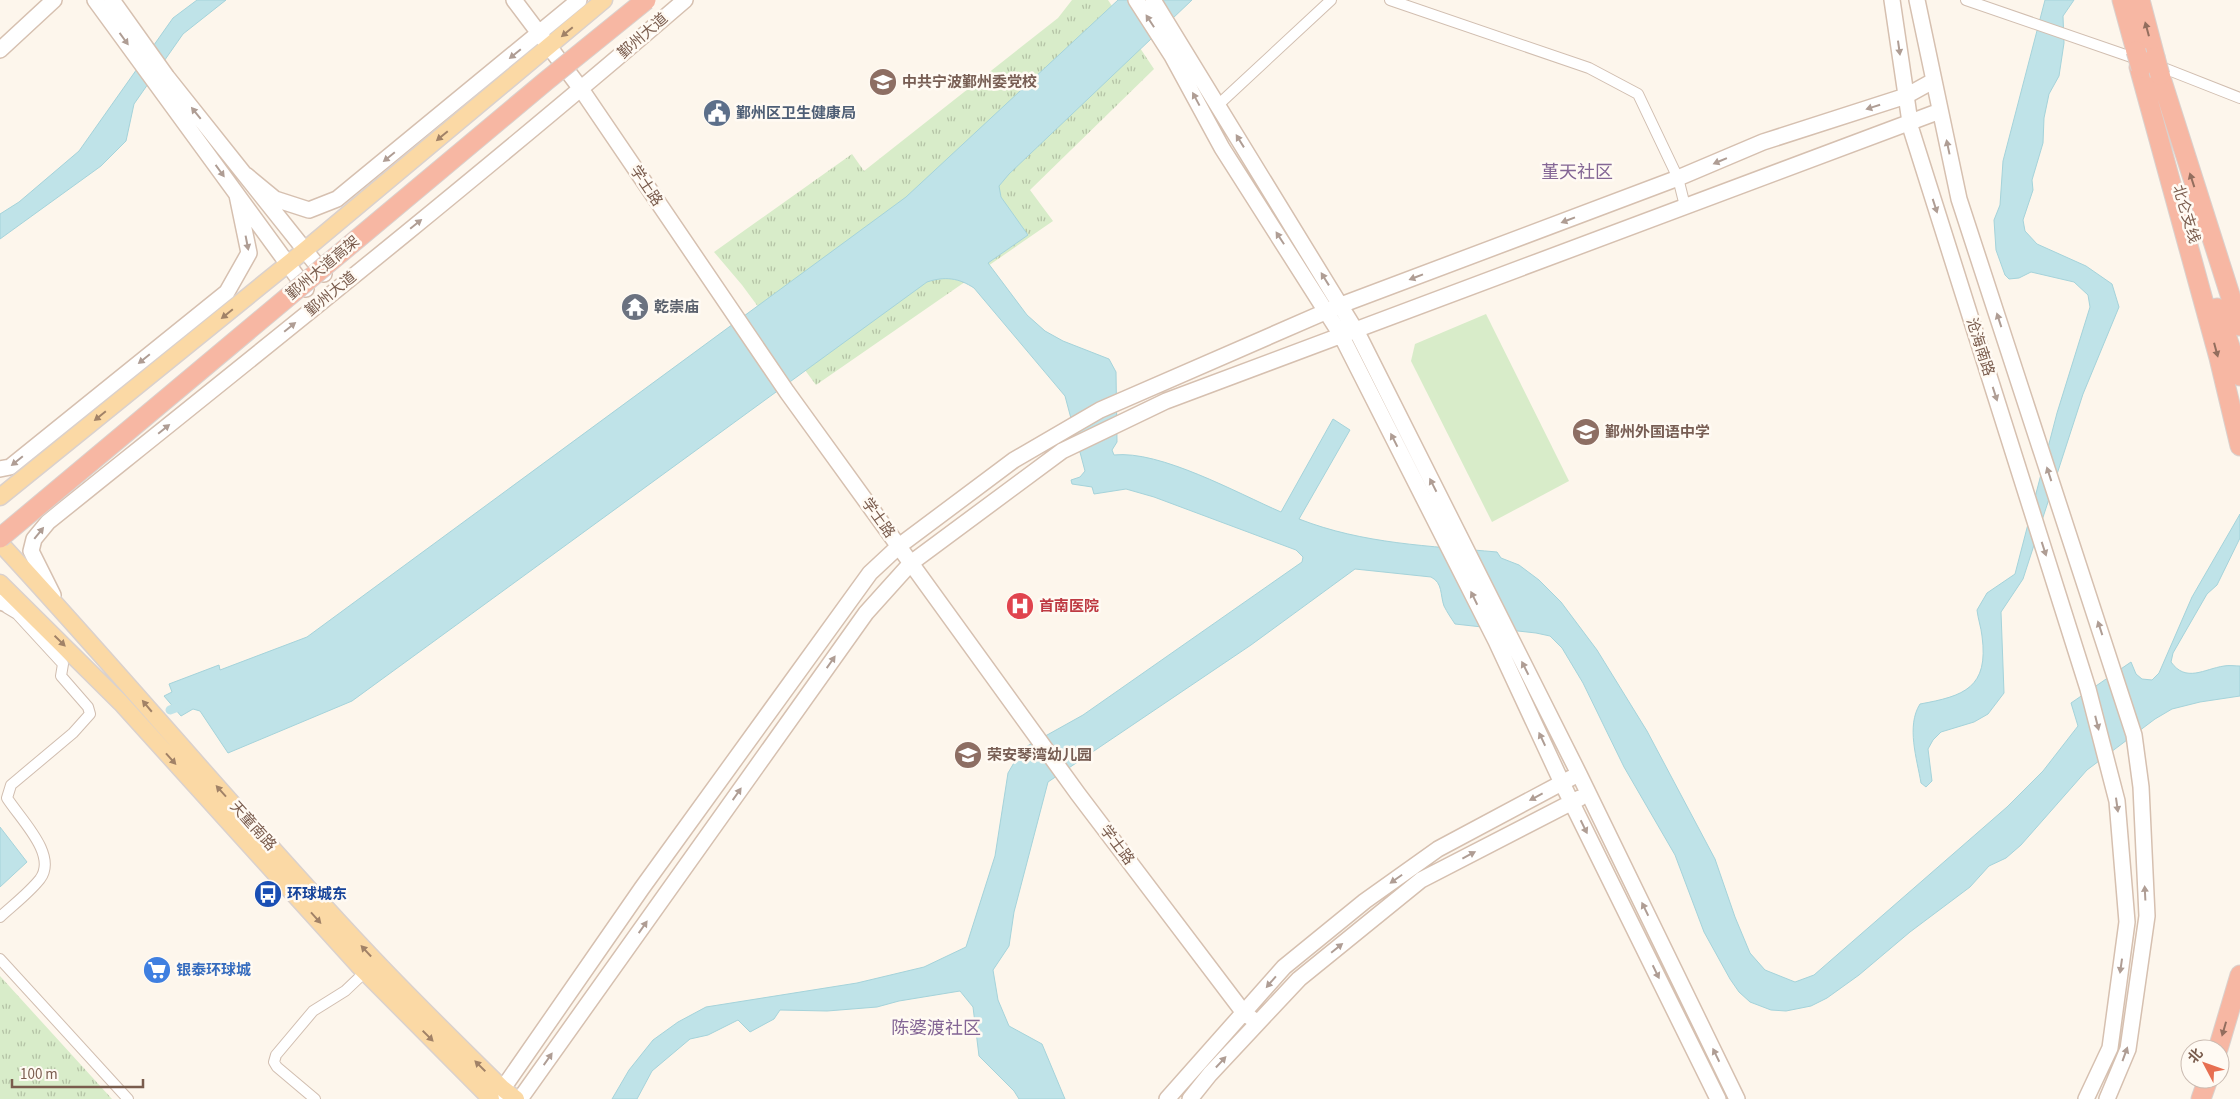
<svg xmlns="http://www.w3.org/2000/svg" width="2240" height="1099" font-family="'Source Sans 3','Noto Sans SC',sans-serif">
  <defs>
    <pattern id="park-tufts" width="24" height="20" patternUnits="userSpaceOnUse" patternTransform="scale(1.25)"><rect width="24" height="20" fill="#d8ecc9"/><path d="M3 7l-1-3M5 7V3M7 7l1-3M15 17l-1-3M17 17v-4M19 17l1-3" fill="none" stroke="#b4c2a5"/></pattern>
  </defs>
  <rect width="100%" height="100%" fill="#fdf6ec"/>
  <path fill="#d8ecc9" d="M1486,314L1569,481L1492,522L1411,361L1415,344Z"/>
  <path fill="url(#park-tufts)" d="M1072,0H1108L1154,69L1030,190L1053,221L816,385L742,285L714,252L852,154L864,171L1058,18Z
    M0,976L112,1099H0Z"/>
  <path fill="#bfe3e8" stroke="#a5d3da" d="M197,0H226L183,34L134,104L126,141L101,166L0,239V214L19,202L79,151L173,18Z
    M1118,0H1192L1009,174L999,186L1001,197L1028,235L988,263L1027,315L1045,331L1063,341L1109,359L1116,372L1117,442L1112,450L1114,455C1160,450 1237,493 1281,512L1333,419L1350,430L1299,519C1363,544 1430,546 1497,552L1501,558L1519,565L1539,580L1561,602L1597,650L1647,731L1715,859L1735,917L1750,953L1765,970L1795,982L1814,975L2007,807L2043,771L2078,726L2071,703L2131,662L2136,674L2142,679L2152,680L2159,673L2192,597L2240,514V538L2217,585L2207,594L2173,653L2171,662C2186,683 2204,669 2224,666C2229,665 2235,666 2240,666V696L2200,702L2172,709L2155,719L2087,770L2021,845L2006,858L1989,866L1970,887L1910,932L1859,975L1827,998L1811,1006L1786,1011L1771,1010L1750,1002L1739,992L1730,979L1704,932L1675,855L1624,767L1583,683L1562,648L1550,636L1536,633L1455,624C1451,618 1447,612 1444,606C1440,595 1443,583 1431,577L1355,569L1251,645L1048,782L1014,912L1009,946L993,970L998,1000L1009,1026L1042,1044L1065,1099H1019L1014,1091L979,1056L973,1007L960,991L899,1001L877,1007L827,1011L780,1010L774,1019L750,1032L738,1020L708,1035L690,1039L652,1071L637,1099H612L629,1070L653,1040L678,1022L706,1007L857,983L924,967L966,947L995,856L1008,773L1022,749L1083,715L1302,562L1303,557L1296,550L1154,497L1126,489L1094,494L1092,487L1072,484L1071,480L1080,477L1085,471L1065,396L974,288C959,278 945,276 927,282L352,701L228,753L200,711L193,709L181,716L164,696L172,692L169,684L219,665L220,670L307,637L906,197Z
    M2045,0H2074L2063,16L2064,43L2059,76L2049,94L2044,118L2043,143L2032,180L2033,190L2023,220L2025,231L2037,244L2086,266L2112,284L2119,307L2083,394L2023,579L2001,612L2004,693L1988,714L1974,722L1941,732L1933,740L1928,749L1932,781L1926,787L1921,783C1917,759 1906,726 1920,704C1964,696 1989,688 1982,636C1981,627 1978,619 1977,610L1987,593L2015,574L2057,413L2090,307L2088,295L2074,282L2031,272L2019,278L2009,279L2005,275L1996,250L1994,220L2000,205L2003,161Z
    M0,827L27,862L0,887Z"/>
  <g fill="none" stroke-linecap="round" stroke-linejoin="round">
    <path stroke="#bfe3e8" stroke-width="9" d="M170,710L186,704"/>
    <defs>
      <path id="street" d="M1390,0L1589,68L1638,94L1678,178L1685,206
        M1966,0L2140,60
        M2156,65L2240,98
        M1218,105L1331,0
        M0,917C13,905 29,893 40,879C58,855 21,820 7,798L11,785L73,733L90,714L88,707L61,676L63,664L17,614L7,608
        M0,959L128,1099
        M315,1099L277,1067L274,1062L276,1055L313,1011L345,991L365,972"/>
      <path id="secondary" d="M95,0L306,289
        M112,0L167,77L324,274
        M514,0L581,89L787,392L1078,794L1244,1013L1258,1023
        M1136,0L1172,56L1222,148L1341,335L1496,641L1562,783L1718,1099
        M1153,0L1359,336L1579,774L1737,1099
        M1892,0L1911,129L2088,689L2117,801L2127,922L2110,1048L2086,1099
        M1917,0L1959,199L2134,735L2141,787L2147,916L2128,1049L2107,1099
        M0,50L54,0
        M246,175L275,199L309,210L337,199L579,0
        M0,469L10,467L227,292L249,253L237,195
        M53,595L31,551L34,539L48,522C262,350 477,179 685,0
        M0,602L27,610
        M497,1097L642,888L870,573L899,546L1014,460L1100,410L1341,305L1678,178L1763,142L1906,96L1933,81
        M520,1099L866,613L911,563L1062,451L1166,401L1940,111
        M1167,1099L1284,967L1365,901L1438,849L1571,778
        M1190,1099L1210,1074L1299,979L1421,880L1580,798"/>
      <path id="primary" d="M0,497L305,250L604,0
        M0,543C124,677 241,818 366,951C410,998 456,1043 502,1088L516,1099
        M0,583L121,703L358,965L491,1099"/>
      <path id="highway" d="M2122,0L2136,51
        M2140,0L2155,57
        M2139,67L2219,358L2240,446
        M2160,75L2240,326
        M2217,308L2240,376
        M2218,1049L2240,975
        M2201,1099L2208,1079"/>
    </defs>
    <use href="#street" stroke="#d1beb0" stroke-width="12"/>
    <use href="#secondary" stroke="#d6c0b0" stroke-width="18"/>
    <use href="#primary" stroke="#dad1cd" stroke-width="19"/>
    <use href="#highway" stroke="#dad1cd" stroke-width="21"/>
    <use href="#street" stroke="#fff" stroke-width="10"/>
    <use href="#secondary" stroke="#fff" stroke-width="15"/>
    <use href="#primary" stroke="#fbd9a5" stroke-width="16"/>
    <use href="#highway" stroke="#f7b7a3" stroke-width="19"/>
    <defs>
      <path id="highway-bridge" d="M2136,51L2141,68
        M2155,57L2160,75
        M0,538L546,81L646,0"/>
    </defs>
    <use href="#highway-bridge" stroke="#dad1cd" stroke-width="21" stroke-linecap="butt"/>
    <use href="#highway-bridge" stroke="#f7b7a3" stroke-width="19"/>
  </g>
  <defs><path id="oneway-solid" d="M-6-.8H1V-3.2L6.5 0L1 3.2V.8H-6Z" transform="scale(1.25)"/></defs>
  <g fill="#af9d94">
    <use href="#oneway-solid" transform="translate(1150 21) rotate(-123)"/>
    <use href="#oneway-solid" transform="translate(124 39) rotate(54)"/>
    <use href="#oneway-solid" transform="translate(1899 48) rotate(82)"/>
    <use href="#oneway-solid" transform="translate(515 54) rotate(141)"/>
    <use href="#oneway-solid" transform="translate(1196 99) rotate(-118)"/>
    <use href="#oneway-solid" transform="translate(1873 107) rotate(162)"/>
    <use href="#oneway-solid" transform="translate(196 113) rotate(-129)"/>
    <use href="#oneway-solid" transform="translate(1240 141) rotate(-122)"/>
    <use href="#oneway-solid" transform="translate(1948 147) rotate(-102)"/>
    <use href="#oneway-solid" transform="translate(389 157) rotate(141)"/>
    <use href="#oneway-solid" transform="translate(1720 161) rotate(157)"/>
    <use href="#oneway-solid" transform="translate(220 171) rotate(54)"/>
    <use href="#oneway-solid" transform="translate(1935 206) rotate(72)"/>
    <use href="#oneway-solid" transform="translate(1568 220) rotate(159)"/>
    <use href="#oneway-solid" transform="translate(416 224) rotate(-39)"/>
    <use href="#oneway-solid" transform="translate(1280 238) rotate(-123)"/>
    <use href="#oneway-solid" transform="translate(247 243) rotate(79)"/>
    <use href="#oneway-solid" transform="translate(1416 277) rotate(159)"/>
    <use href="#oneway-solid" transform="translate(1325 279) rotate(-122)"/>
    <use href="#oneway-solid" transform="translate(1999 320) rotate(-108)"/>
    <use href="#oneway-solid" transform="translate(290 327) rotate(-39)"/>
    <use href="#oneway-solid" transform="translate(144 359) rotate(141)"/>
    <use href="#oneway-solid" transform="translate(1995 394) rotate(72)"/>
    <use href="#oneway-solid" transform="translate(164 429) rotate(-39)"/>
    <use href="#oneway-solid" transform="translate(1394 440) rotate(-117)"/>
    <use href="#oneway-solid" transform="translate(17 461) rotate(141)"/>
    <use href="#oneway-solid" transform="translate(2049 474) rotate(-108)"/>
    <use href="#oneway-solid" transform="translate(1433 485) rotate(-117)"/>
    <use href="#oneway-solid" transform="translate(39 533) rotate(-51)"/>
    <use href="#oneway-solid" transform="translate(2044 549) rotate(72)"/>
    <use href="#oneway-solid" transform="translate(1474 598) rotate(-116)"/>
    <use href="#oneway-solid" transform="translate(2100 628) rotate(-108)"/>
    <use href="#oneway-solid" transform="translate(831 662) rotate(-55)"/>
    <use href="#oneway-solid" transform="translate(1525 668) rotate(-117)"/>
    <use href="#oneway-solid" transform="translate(2097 723) rotate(76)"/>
    <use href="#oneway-solid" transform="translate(1542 739) rotate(-115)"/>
    <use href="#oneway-solid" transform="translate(737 794) rotate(-55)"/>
    <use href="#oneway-solid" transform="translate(1536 797) rotate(152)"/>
    <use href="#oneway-solid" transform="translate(2117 805) rotate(82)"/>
    <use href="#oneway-solid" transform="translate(1584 827) rotate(64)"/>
    <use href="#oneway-solid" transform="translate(1469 855) rotate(-28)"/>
    <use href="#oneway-solid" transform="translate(1396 879) rotate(145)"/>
    <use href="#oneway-solid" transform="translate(2145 893) rotate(-93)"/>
    <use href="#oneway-solid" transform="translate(1645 909) rotate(-116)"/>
    <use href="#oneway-solid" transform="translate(643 927) rotate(-55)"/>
    <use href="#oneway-solid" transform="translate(1337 948) rotate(-39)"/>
    <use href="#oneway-solid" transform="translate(2121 966) rotate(98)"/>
    <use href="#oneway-solid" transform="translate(1656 972) rotate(64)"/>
    <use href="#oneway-solid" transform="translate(1271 982) rotate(131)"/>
    <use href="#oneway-solid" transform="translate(2125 1054) rotate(-70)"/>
    <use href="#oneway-solid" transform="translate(1716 1055) rotate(-116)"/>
    <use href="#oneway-solid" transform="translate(548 1059) rotate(-55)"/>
    <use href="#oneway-solid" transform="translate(1221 1062) rotate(-47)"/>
  </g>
  <g fill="#936e5e">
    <use href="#oneway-solid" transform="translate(2147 29) rotate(-105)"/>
    <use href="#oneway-solid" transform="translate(2192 180) rotate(-108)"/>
    <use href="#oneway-solid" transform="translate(2216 350) rotate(75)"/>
    <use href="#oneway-solid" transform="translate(2224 1029) rotate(106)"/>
  </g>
  <g fill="#a18267">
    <use href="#oneway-solid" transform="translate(567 32) rotate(140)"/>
    <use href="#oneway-solid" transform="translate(442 136) rotate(140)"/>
    <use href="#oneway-solid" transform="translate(227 314) rotate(141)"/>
    <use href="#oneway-solid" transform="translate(100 416) rotate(141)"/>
    <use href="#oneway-solid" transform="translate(60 641) rotate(44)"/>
    <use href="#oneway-solid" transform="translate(147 706) rotate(-130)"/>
    <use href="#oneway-solid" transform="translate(171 759) rotate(48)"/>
    <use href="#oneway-solid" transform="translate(221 791) rotate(-132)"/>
    <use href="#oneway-solid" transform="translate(316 918) rotate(48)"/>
    <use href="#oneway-solid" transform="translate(366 951) rotate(-133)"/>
    <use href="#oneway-solid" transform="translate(428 1036) rotate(45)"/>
    <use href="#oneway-solid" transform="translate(480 1066) rotate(-135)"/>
  </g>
  <defs>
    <symbol id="university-disc" viewBox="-11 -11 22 22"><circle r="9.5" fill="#8d6e63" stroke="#fffaf3"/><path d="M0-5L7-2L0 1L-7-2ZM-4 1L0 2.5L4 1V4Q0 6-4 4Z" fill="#fff"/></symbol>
    <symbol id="civic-disc" viewBox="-11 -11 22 22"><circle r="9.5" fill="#5c6f8a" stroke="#fffaf3"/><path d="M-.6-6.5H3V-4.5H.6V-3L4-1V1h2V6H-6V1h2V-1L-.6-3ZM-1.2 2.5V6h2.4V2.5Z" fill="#fff"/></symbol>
    <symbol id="temple-disc" viewBox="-11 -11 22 22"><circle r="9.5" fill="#6b7280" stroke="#fffaf3"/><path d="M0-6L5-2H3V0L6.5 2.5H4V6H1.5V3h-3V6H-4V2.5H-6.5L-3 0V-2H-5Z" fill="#fff"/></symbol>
    <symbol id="school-disc" viewBox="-11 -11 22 22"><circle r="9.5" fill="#8d6e63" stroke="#fffaf3"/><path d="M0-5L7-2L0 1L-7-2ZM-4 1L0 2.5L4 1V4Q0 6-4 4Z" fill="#fff"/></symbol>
    <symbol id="hospital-disc" viewBox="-11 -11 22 22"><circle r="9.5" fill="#e0444e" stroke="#fffaf3"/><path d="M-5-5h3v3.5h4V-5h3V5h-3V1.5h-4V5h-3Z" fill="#fff"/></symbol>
    <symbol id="bus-disc" viewBox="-11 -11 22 22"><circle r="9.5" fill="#1a4fb4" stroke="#fffaf3"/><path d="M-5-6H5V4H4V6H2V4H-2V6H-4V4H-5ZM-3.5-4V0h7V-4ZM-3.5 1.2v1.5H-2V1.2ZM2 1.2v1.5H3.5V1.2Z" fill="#fff"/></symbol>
    <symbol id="supermarket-disc" viewBox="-11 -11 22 22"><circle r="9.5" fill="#3f7fe0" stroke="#fffaf3"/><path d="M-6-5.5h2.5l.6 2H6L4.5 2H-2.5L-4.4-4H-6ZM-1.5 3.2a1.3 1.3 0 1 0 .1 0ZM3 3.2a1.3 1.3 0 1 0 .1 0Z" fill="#fff"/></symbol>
  </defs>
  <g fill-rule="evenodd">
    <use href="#university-disc" x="867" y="66" width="32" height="32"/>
    <use href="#civic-disc" x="701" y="97" width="32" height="32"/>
    <use href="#temple-disc" x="619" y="291" width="32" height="32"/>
    <use href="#school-disc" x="1570" y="416" width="32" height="32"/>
    <use href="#hospital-disc" x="1004" y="590" width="32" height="32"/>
    <use href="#school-disc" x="952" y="739" width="32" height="32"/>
    <use href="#bus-disc" x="252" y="878" width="32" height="32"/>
    <use href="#supermarket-disc" x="141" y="954" width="32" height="32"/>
  </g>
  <g text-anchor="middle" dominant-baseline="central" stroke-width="5" stroke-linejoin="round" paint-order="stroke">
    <g font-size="15" fill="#7a5c4d" stroke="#fffaf3">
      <text transform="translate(643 36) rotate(-41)">鄞州大道</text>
      <text transform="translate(646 186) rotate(56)">学士路</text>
      <text transform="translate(2186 214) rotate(73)">北仑支线</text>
      <text transform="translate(323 268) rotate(-40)">鄞州大道高架</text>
      <text transform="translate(331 294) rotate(-39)">鄞州大道</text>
      <text transform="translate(1980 347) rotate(72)">沧海南路</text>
      <text transform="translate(878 518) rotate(54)">学士路</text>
      <text transform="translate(253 826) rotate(48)">天童南路</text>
      <text transform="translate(1117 845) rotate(53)">学士路</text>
    </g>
    <g font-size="15" font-weight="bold" fill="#785e54" stroke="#fffaf3" text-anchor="start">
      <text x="902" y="82">中共宁波鄞州委党校</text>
      <text x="1605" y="432">鄞州外国语中学</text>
      <text x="987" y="755">荣安琴湾幼儿园</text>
    </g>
    <g font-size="15" font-weight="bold" fill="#4e5e75" stroke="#fffaf3" text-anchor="start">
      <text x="736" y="113">鄞州区卫生健康局</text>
    </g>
    <g font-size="15" font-weight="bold" fill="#5b616d" stroke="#fffaf3" text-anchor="start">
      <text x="654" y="307">乾崇庙</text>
    </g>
    <g font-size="15" font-weight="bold" fill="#be3a42" stroke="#fffaf3" text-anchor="start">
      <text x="1039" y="606">首南医院</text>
    </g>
    <g font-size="15" font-weight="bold" fill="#164399" stroke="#fffaf3" text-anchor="start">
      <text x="287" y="894">环球城东</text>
    </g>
    <g font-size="15" font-weight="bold" fill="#366cbe" stroke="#fffaf3" text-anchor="start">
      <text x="176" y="970">银泰环球城</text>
    </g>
    <g font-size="18" fill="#846695" stroke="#fffaf3">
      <text x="1577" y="172">堇天社区</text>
      <text x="936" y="1028">陈婆渡社区</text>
    </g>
  </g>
  <g transform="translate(2205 1064) rotate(311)"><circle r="24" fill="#fffaf3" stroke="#cabbb1"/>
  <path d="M0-4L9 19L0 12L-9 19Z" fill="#e76f51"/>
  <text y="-8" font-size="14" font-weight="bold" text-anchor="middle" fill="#7a5c4d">北</text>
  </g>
  <path d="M12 1079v8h131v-8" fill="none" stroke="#7a5c4d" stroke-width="2.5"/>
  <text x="20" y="1079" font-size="15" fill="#7a5c4d" stroke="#fffaf3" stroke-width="4" paint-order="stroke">100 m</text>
</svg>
